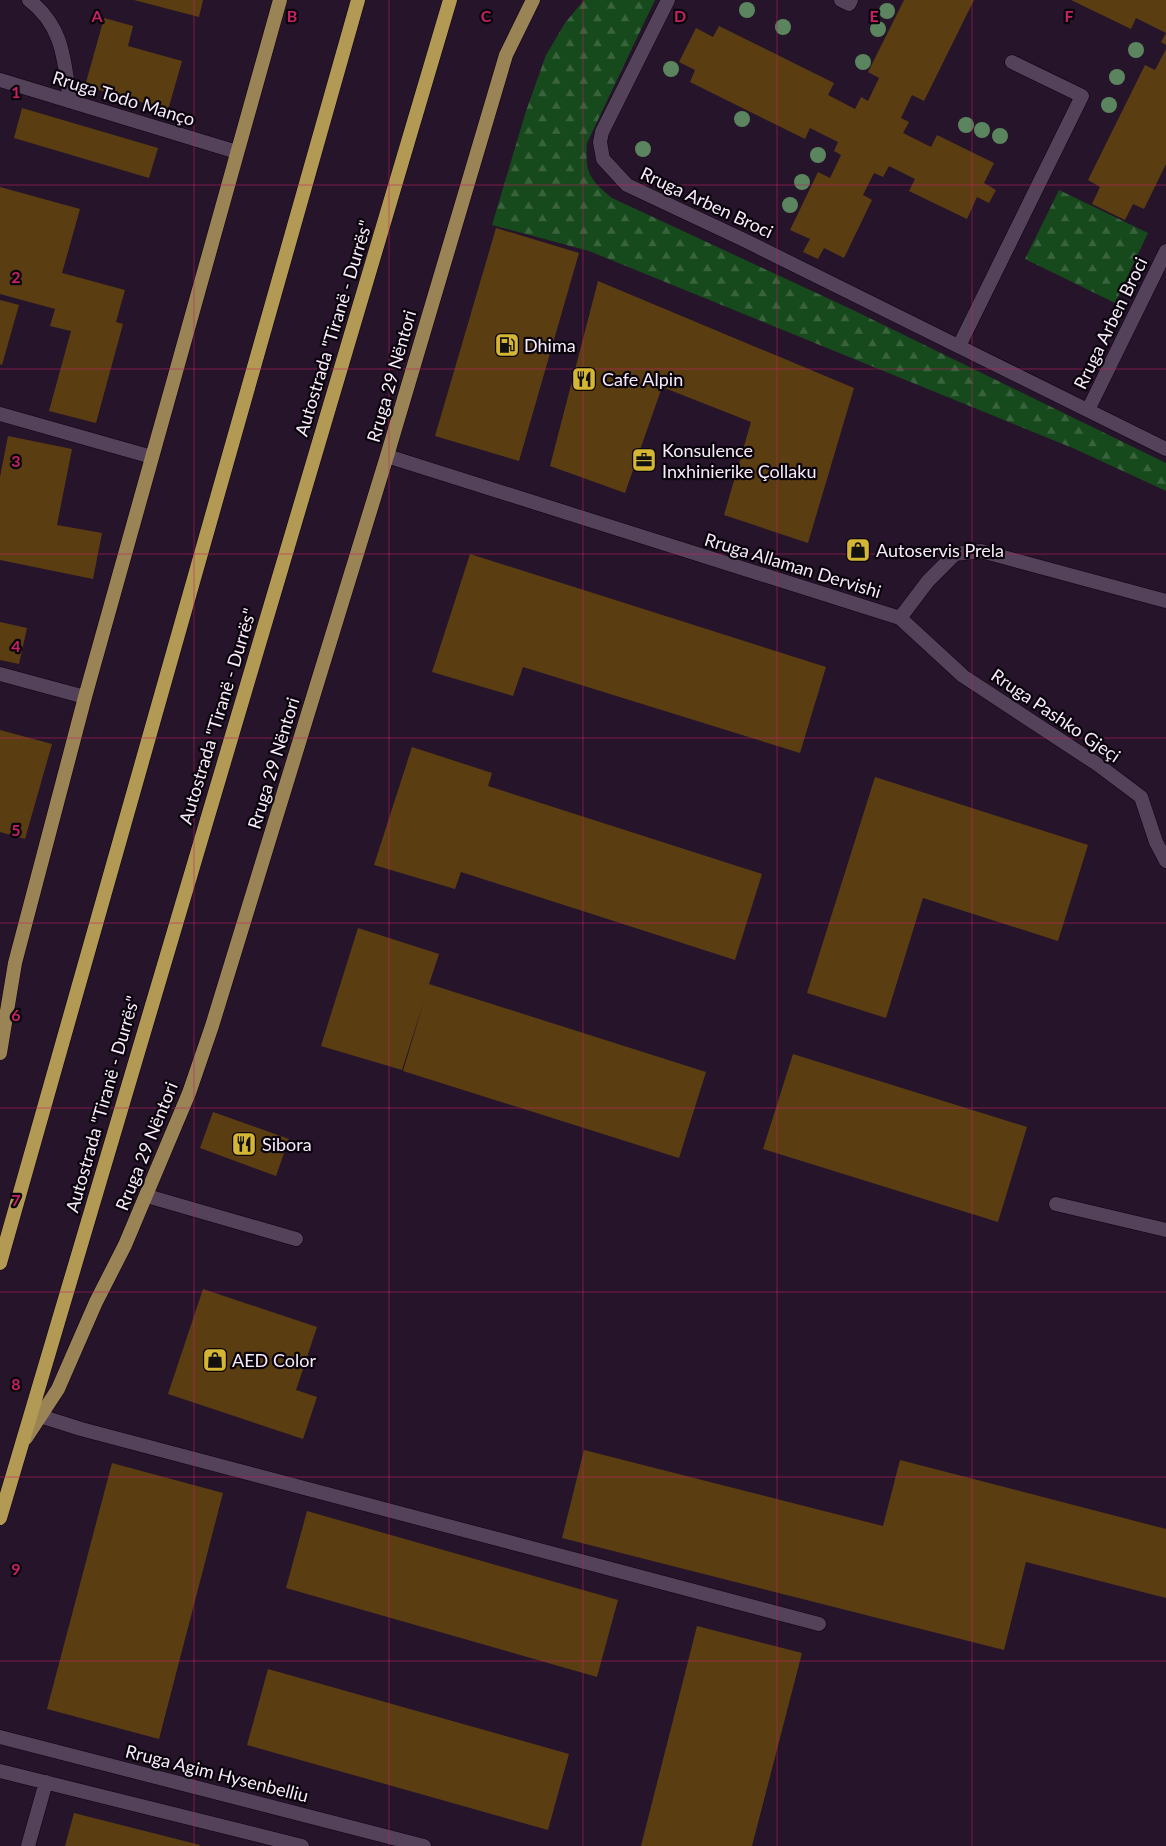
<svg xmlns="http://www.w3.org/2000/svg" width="1166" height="1846" font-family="Lato,sans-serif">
  <defs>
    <pattern id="forest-firs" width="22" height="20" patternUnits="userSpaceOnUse" patternTransform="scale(1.25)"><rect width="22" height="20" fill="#16491b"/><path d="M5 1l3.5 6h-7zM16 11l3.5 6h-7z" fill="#39633d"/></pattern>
  </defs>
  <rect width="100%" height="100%" fill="#26142a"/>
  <path fill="url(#forest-firs)" d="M584,0H655L587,143C585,173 589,179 612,198L853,310L1166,463V491L1075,449L589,251L492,225L526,111L546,55L565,23Z
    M1059,190L1148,233L1115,303L1025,259Z"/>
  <path fill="#5a3e12" d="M134,0H203L199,17Z
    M904,0H974L924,101L912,95L901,118L909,122L903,133L931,147L937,135L994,163L984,183L996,190L989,203L977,197L967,219L909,191L915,179L889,166L883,177L874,173L863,195L872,200L844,258L824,248L818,259L803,252L810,239L790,230L818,172L830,178L841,155L834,151L838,142L810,128L805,139L690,82L695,70L679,62L696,28L713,37L719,26L834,83L828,95L855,109L861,97L868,101L879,78L868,72Z
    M1071,0H1166V45L1161,42L1166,33L1136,18L1131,29Z
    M104,18L133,26L128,46L182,61L168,110L85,86Z
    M1166,49V164L1144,209L1133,204L1125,220L1092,204L1100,187L1088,180L1145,65L1155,70Z
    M22,108L158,148L149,178L14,138Z
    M0,187L80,209L62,273L125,290L116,322L123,324L96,423L49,411L71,331L50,326L55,309L0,294Z
    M496,228L579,253L519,461L435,436Z
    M598,281L854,388L808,543L724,515L751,422L662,387L625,493L550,466Z
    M0,300L19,305L2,365L0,364Z
    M8,436L72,449L57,525L102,533L93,579L0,560V477Z
    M470,554L826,667L800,753L523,667L513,696L432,672Z
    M0,622L27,628L19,664L0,660Z
    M0,730L52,744L25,839L0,832Z
    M412,747L492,773L488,786L762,874L735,960L461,872L455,889L374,865Z
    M875,777L1088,845L1058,941L923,898L886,1018L807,993Z
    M358,928L439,954L429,984L706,1072L679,1158L403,1071L424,1001L402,1070L321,1046Z
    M793,1054L1027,1127L998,1222L763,1149Z
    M213,1112L289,1139L276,1176L200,1148Z
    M203,1289L317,1327L296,1390L317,1397L303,1439L168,1394Z
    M584,1450L883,1526L900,1460L1166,1529V1598L1026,1562L1004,1650L562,1538Z
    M112,1463L223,1493L159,1739L47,1709Z
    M307,1511L618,1600L597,1677L286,1588Z
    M697,1626L802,1653L752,1846H641Z
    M268,1669L569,1754L548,1830L247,1745Z
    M74,1813L200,1845L199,1846H65Z"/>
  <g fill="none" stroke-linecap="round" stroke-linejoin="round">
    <defs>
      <path id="service" d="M29,0C64,27 64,61 70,101
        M841,0L849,4L851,0
        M959,346L1082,96L1012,62
        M1088,410L1166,251
        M147,1196L296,1239
        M1056,1204L1166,1230
        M40,1416L81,1429L819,1624
        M0,1737L424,1846
        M0,1771L302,1846
        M28,1846L46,1782"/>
      <path id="minor" d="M668,0L602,132L600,142L603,159L627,185L744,240L1166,449
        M0,80L237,152
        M0,414L152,457
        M387,456L900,618L963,676L1097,764L1141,797L1156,842L1166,861
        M900,618L928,581L955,554L981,551L1166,601
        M0,674L85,697"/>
      <path id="primary" d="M0,1053L15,963L85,697L280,0
        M26,1438L58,1389L96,1302L125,1245L189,1093L212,1026L387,456L506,55L533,0"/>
      <path id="trunk" d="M0,1263L358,0
        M0,1518L450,0"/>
    </defs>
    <use href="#service" stroke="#0e0212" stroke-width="15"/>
    <use href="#minor" stroke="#0e0212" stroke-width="15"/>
    <use href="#primary" stroke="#0e0212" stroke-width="15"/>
    <use href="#trunk" stroke="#0e0212" stroke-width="15"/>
    <use href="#service" stroke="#54415a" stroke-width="14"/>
    <use href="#minor" stroke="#54415a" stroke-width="14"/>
    <use href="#primary" stroke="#9a8355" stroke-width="14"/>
    <use href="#trunk" stroke="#b29954" stroke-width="14"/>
  </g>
  <g fill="#5b855f">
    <circle cx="747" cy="10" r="8"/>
    <circle cx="887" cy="11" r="8"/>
    <circle cx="783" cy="27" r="8"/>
    <circle cx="878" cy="29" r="8"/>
    <circle cx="1136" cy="50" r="8"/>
    <circle cx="863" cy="62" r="8"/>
    <circle cx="671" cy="69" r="8"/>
    <circle cx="1117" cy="77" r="8"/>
    <circle cx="1109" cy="105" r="8"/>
    <circle cx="742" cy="119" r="8"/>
    <circle cx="966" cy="125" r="8"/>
    <circle cx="982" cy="130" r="8"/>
    <circle cx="1000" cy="136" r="8"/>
    <circle cx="643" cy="149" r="8"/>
    <circle cx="818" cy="155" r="8"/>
    <circle cx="802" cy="182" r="8"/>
    <circle cx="790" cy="205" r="8"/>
  </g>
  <path fill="none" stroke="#c52363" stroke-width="1" stroke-opacity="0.55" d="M194,0V1846M389,0V1846M583,0V1846M777,0V1846M972,0V1846M0,185H1166M0,369H1166M0,554H1166M0,738H1166M0,923H1166M0,1108H1166M0,1292H1166M0,1477H1166M0,1661H1166"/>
  <defs>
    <symbol id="fuel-square" viewBox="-11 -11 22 22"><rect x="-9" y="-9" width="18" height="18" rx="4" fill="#d5b534" stroke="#0a040c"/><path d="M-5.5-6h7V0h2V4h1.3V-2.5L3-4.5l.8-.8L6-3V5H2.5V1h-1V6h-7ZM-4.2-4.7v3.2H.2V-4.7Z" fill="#111"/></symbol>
    <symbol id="restaurant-square" viewBox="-11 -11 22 22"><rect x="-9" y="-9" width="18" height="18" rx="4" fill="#d5b534" stroke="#0a040c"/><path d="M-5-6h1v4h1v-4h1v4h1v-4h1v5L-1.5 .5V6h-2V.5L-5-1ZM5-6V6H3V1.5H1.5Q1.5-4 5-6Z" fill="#111"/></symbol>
    <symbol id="office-square" viewBox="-11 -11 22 22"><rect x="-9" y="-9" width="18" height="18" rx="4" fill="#d5b534" stroke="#0a040c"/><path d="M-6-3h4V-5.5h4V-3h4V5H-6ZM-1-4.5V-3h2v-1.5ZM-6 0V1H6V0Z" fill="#111"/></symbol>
    <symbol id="shop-square" viewBox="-11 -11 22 22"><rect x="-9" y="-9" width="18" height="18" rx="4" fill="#d5b534" stroke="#0a040c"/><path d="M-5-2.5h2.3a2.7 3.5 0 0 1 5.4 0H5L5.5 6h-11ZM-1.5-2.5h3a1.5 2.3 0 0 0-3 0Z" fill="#111"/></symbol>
  </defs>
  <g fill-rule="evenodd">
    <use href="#fuel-square" x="493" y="331" width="28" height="28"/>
    <use href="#restaurant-square" x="570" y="365" width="28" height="28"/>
    <use href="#office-square" x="630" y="446" width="28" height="28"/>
    <use href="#shop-square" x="844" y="536" width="28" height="28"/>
    <use href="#restaurant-square" x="230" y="1130" width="28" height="28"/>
    <use href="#shop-square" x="201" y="1346" width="28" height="28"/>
  </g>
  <g text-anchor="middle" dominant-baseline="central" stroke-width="4.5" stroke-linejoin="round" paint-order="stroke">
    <g font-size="18" fill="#f8ebfb" stroke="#0a040c">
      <text transform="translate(124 98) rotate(17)">Rruga Todo Manço</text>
      <text transform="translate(707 202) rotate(25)">Rruga Arben Broci</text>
      <text transform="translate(1110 323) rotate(-64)">Rruga Arben Broci</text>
      <text transform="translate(333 328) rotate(-73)">Autostrada "Tiranë - Durrës"</text>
      <text transform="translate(391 376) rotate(-74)">Rruga 29 Nëntori</text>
      <text transform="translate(793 565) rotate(17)">Rruga Allaman Dervishi</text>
      <text transform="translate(1056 715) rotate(34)">Rruga Pashko Gjeçi</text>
      <text transform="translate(217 716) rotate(-73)">Autostrada "Tiranë - Durrës"</text>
      <text transform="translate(273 763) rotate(-73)">Rruga 29 Nëntori</text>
      <text transform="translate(102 1104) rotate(-74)">Autostrada "Tiranë - Durrës"</text>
      <text transform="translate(146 1146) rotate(-68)">Rruga 29 Nëntori</text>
      <text transform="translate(217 1773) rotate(14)">Rruga Agim Hysenbelliu</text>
    </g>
    <g font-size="18" fill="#f8ebfb" stroke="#0a040c" text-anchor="start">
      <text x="524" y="345">Dhima</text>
      <text x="602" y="379">Cafe Alpin</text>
      <text x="662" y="450">Konsulence<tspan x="662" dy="21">Inxhinierike Çollaku</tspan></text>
      <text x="876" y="550">Autoservis Prela</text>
      <text x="262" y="1144">Sibora</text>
      <text x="232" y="1360">AED Color</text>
    </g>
  </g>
  <g font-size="16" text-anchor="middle" font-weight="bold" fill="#c52363" stroke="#0a040c" stroke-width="4.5" stroke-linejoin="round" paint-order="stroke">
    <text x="97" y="22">A</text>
    <text x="292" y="22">B</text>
    <text x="486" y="22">C</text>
    <text x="680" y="22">D</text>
    <text x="874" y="22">E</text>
    <text x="1069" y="22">F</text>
    <text x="16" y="98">1</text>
    <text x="16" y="283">2</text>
    <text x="16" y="467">3</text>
    <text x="16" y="652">4</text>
    <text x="16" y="836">5</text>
    <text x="16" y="1021">6</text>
    <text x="16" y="1206">7</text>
    <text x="16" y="1390">8</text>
    <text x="16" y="1575">9</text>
  </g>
</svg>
